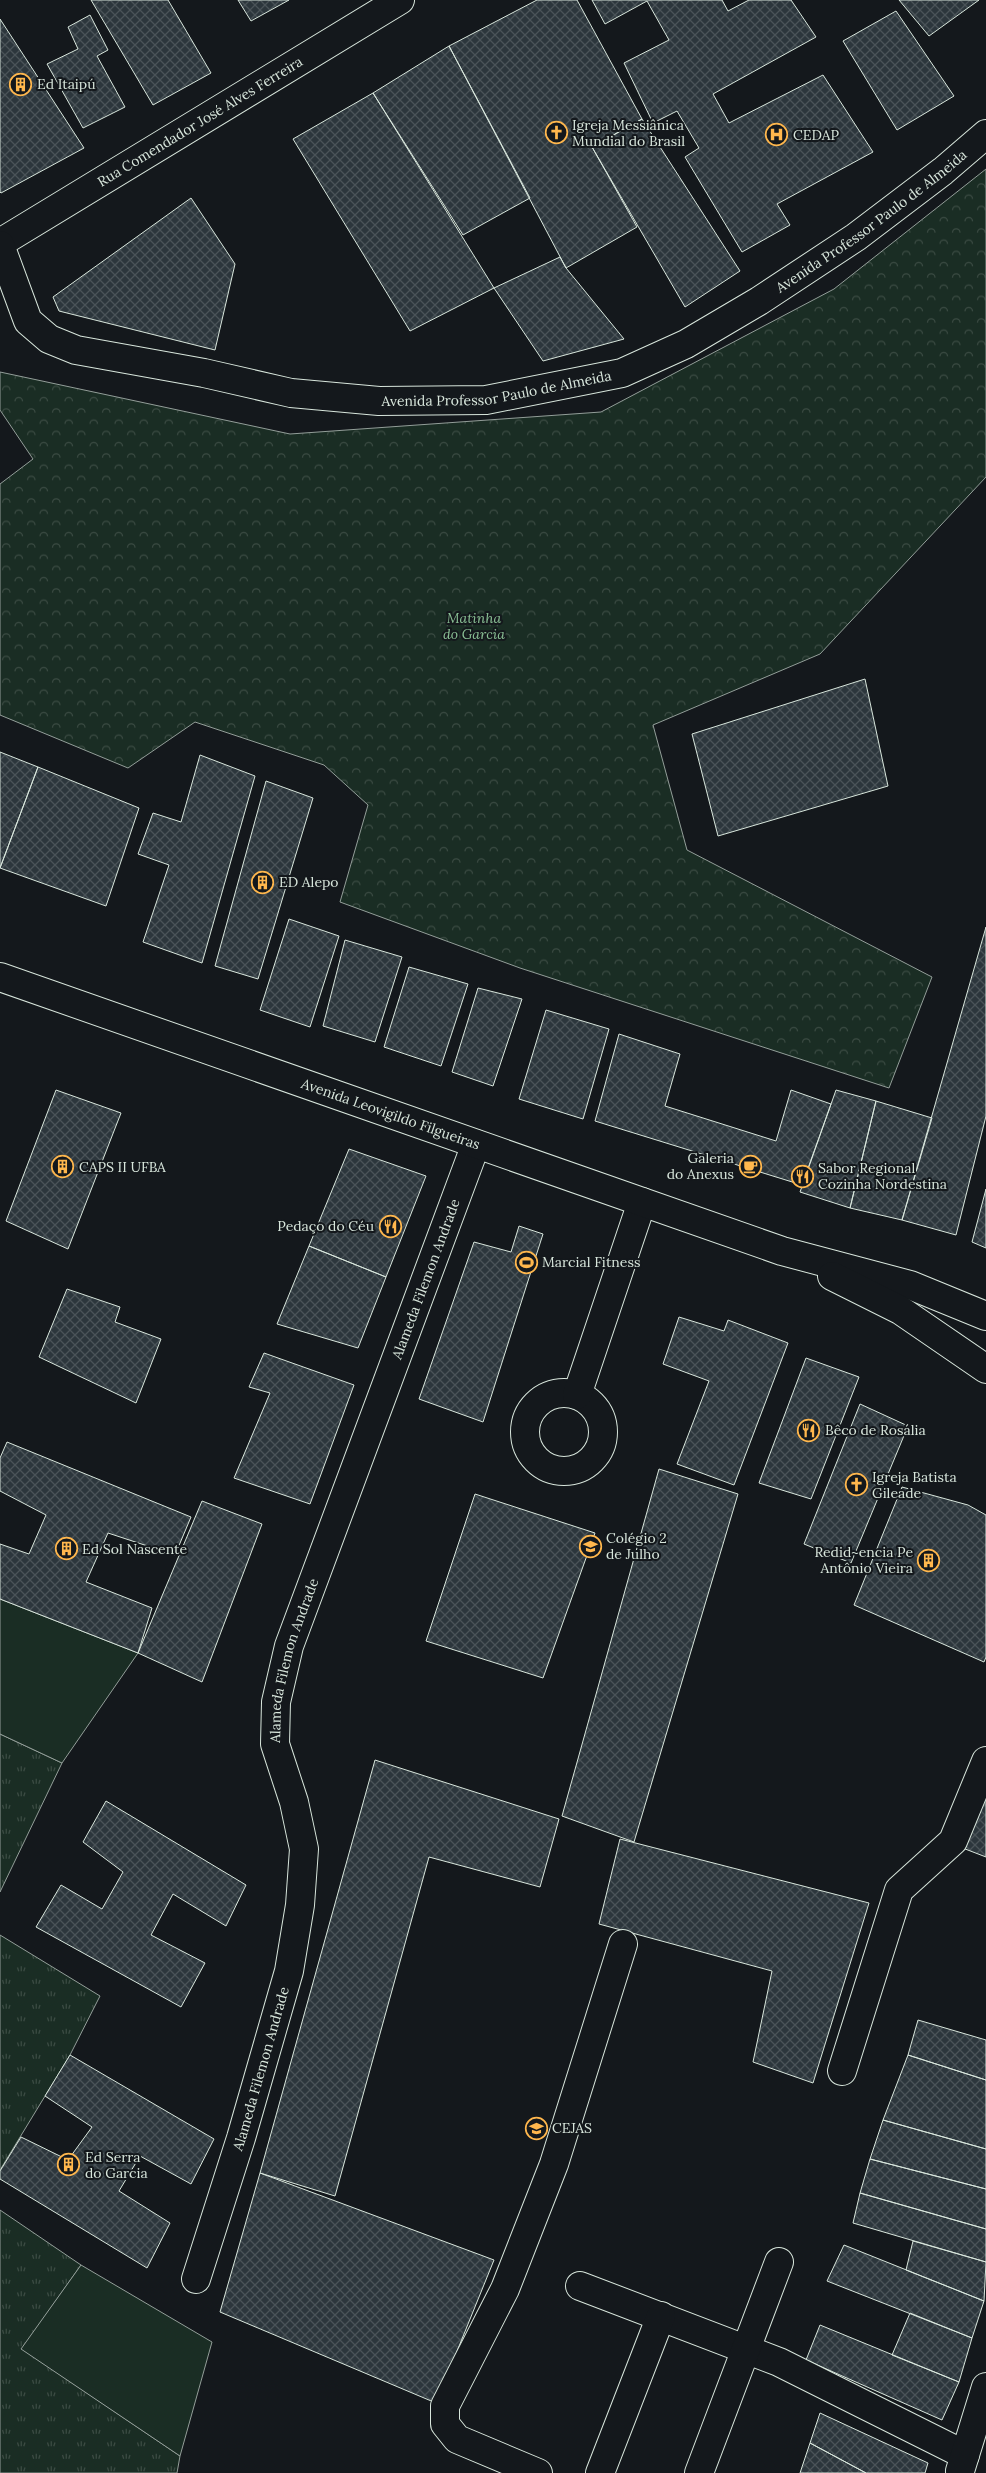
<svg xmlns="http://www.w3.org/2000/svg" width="986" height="2473" font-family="Lora,serif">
  <defs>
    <pattern id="grass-tufts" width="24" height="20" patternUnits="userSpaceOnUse" patternTransform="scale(1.25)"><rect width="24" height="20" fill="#1a2d24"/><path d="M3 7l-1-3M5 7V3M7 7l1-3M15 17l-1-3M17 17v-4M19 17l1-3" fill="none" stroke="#3b4b43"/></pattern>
    <pattern id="forest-crowns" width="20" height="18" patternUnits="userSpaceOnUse" patternTransform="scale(1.25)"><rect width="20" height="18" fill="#1a2d24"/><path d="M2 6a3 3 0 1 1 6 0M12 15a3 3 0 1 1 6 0" fill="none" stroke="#3b4b43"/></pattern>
    <pattern id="building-cross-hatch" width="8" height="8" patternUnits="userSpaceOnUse" patternTransform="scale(1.25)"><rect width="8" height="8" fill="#2c363c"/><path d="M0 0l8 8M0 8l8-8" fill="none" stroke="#4a5358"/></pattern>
  </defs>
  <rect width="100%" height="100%" fill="#14181c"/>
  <path fill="url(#grass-tufts)" stroke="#939e99" d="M0,1734L62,1763L0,1892Z
    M0,1935L100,1996L70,2055L0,2170Z
    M0,2210L81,2265L22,2349L180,2456L177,2473H0Z"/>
  <path fill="url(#forest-crowns)" stroke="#939e99" d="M986,169V477L820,654L653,725L687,850L932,977L889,1088L520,968L340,902L368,805L324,765L195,722L128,768L0,715V484L33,459L0,410V372L290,434L601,412L834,289Z"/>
  <path fill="#1a2d24" stroke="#939e99" d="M0,1599L138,1653L62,1763L0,1734Z
    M81,2265L212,2342L180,2456L21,2349Z"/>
  <path fill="url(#building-cross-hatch)" stroke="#d8e6dc" d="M91,0H168L211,73L153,105Z
    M238,0H289L251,21Z
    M537,0H577L642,119L592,147L637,227L566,268L449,46Z
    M592,0H722L728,11L749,0H791L816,37L713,94L729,123L823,75L873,152L777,204L790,225L742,252L685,157L699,148L677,111L653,123L624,63L669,40L647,1L605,24Z
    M899,0H979L929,36Z
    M896,11L954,96L897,130L843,41Z
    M90,15L108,50L97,56L125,107L83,128L47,64L78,49L68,27Z
    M0,19L84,148L1,193L0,192Z
    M449,46L530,198L463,235L373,93Z
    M373,93L494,288L410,331L293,139Z
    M642,119L740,271L685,307L592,147Z
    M191,198L235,264L215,350L59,311L53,297Z
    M560,257L566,268L624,339L543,361L494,288Z
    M865,679L888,786L718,836L692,734Z
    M0,752L38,767L0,868Z
    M200,755L255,776L202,963L143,942L169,865L138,854L153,813L181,822Z
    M38,767L139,808L106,906L0,868Z
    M266,781L313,798L258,979L215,966Z
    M289,919L339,936L310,1027L260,1010Z
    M986,927V1116L956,1235L902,1220Z
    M345,940L402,957L375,1042L323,1026Z
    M409,967L468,984L441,1066L384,1047Z
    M478,988L522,999L493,1086L452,1072Z
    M546,1010L609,1029L583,1119L519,1099Z
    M619,1034L680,1054L665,1106L776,1141L791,1090L831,1104L802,1185L595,1121Z
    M56,1090L121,1113L68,1249L6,1221Z
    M836,1090L876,1101L850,1208L800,1192Z
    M876,1101L932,1118L902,1220L850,1208Z
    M349,1149L426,1176L386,1277L309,1246Z
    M986,1189V1248L972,1242Z
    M519,1226L543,1234L483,1422L419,1399L474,1242L511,1252Z
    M309,1246L386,1277L358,1348L277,1324Z
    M67,1289L120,1307L115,1322L161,1339L136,1403L39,1357Z
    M679,1317L724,1331L728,1320L788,1343L734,1485L677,1464L709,1381L663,1364Z
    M264,1353L354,1385L310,1504L234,1478L270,1393L249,1387Z
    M806,1358L859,1377L811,1499L759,1483Z
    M860,1404L908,1426L851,1563L804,1544Z
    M7,1442L191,1517L175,1555L108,1533L86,1582L152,1608L138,1653L0,1599V1544L29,1554L46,1515L0,1491V1458Z
    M659,1469L738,1494L634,1842L562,1816Z
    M902,1487L968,1505L986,1515V1657L984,1662L854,1605Z
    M475,1494L595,1533L543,1678L426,1641Z
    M202,1501L262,1524L202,1682L138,1653Z
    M375,1760L559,1819L540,1887L429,1857L335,2196L260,2173Z
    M986,1788V1857L960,1847Z
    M106,1801L246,1885L226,1926L173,1894L151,1935L205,1963L181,2007L36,1927L61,1885L102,1909L123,1872L83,1842Z
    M620,1839L869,1903L813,2083L753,2062L772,1971L599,1924Z
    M918,2020L986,2040V2080L908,2055Z
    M70,2055L214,2139L191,2184L140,2156L119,2191L170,2223L147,2268L0,2179V2171L21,2137L68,2160L92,2127L45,2096Z
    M908,2055L986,2080V2149L883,2120Z
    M883,2120L986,2149V2189L870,2159Z
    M870,2159L986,2189V2229L860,2193Z
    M260,2173L494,2260L436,2403L220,2312Z
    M860,2193L986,2229V2262L853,2223Z
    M913,2241L986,2262L984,2301L906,2270Z
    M844,2245L984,2301L972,2338L827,2281Z
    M910,2313L972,2338L959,2382L892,2355Z
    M820,2325L959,2382L942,2420L806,2360Z
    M820,2413L928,2463L925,2473H866L810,2443Z
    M810,2443L866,2473H800Z"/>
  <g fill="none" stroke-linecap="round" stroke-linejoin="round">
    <defs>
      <g id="minor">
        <path id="s1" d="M0,243L400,0"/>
        <path id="s2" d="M0,245L28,321L49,339L76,350L204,373L291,393L379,401L486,400L622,373L686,344L759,301L856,237L943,171L986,134"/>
        <circle cx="564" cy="1432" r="39"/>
        <path d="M577,1395L642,1202"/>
        <path d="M842,2071L899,1890L953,1841L986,1761"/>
        <path id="s3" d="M196,2279L241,2138L289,1971L300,1905L304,1849L294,1802L275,1744L276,1702L289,1646L476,1144"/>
        <path d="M580,2286L779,2362L965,2455"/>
        <path d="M960,2471L986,2387"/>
        <path d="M538,2473L457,2439L445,2424V2406L505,2289L554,2164L623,1944"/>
        <path d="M600,2473L661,2316"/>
        <path d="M699,2473L779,2262"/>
      </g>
      <g id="major">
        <path id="s4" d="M0,977L782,1251L910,1285L986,1316"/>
        <path d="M832,1276L900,1310L986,1369"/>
      </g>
    </defs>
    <use href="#minor" stroke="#d8e6dc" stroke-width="30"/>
    <use href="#major" stroke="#d8e6dc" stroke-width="30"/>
    <use href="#minor" stroke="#14181c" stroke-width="28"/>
    <use href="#major" stroke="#14181c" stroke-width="28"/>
  </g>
  <defs>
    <symbol id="building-ring" viewBox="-11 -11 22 22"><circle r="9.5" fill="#14181c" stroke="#ffb74d" stroke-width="1.5"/><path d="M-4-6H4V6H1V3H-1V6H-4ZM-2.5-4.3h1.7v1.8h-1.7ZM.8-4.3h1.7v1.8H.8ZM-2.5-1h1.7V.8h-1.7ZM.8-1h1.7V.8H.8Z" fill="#ffb74d"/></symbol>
    <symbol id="church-ring" viewBox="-11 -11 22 22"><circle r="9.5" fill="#14181c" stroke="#ffb74d" stroke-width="1.5"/><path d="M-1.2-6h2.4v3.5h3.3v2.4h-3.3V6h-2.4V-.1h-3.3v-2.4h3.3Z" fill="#ffb74d"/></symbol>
    <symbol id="hospital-ring" viewBox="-11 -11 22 22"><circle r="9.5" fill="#14181c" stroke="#ffb74d" stroke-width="1.5"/><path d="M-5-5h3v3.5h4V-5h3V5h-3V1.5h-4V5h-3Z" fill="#ffb74d"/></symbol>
    <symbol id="cafe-ring" viewBox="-11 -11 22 22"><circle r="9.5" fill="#14181c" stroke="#ffb74d" stroke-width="1.5"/><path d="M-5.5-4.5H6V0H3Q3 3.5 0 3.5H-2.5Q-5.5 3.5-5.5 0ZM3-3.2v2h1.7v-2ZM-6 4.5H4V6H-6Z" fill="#ffb74d"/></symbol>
    <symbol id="restaurant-ring" viewBox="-11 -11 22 22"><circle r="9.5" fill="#14181c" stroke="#ffb74d" stroke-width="1.5"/><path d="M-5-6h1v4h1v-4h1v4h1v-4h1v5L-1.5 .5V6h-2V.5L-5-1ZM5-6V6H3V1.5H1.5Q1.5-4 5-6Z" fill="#ffb74d"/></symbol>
    <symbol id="stadium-ring" viewBox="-11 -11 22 22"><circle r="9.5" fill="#14181c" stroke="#ffb74d" stroke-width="1.5"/><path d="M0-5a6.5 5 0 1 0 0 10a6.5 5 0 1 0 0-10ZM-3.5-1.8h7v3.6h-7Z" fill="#ffb74d"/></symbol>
    <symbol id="school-ring" viewBox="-11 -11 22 22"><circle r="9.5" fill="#14181c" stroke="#ffb74d" stroke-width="1.5"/><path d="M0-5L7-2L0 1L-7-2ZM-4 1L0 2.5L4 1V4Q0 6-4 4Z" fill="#ffb74d"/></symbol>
  </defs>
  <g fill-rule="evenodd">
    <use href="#building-ring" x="8" y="72" width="25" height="25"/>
    <use href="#church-ring" x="544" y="120" width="25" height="25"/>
    <use href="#hospital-ring" x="764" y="122" width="25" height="25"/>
    <use href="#building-ring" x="250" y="870" width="25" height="25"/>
    <use href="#cafe-ring" x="738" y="1154" width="25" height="25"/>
    <use href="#building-ring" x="50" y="1154" width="25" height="25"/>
    <use href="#restaurant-ring" x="790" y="1164" width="25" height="25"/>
    <use href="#restaurant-ring" x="378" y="1214" width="25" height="25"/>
    <use href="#stadium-ring" x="514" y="1250" width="25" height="25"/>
    <use href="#restaurant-ring" x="796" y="1418" width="25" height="25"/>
    <use href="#church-ring" x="844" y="1472" width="25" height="25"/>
    <use href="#school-ring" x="578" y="1534" width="25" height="25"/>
    <use href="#building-ring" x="54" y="1536" width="25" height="25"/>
    <use href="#building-ring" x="916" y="1548" width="25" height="25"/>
    <use href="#school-ring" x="524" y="2116" width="25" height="25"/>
    <use href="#building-ring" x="56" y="2152" width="25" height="25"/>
  </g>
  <g text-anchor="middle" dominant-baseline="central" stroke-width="4" stroke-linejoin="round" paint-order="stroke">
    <g font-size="14" fill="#d8e6dc" stroke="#14181c" text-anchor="start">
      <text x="37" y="84">Ed Itaipú</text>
      <text x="572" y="125">Igreja Messiânica<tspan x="572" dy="16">Mundial do Brasil</tspan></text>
      <text x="793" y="135">CEDAP</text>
      <text x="279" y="882">ED Alepo</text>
      <text x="734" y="1158" text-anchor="end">Galeria<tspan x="734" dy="16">do Anexus</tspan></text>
      <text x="79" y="1167">CAPS II UFBA</text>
      <text x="818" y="1168">Sabor Regional<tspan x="818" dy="16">Cozinha Nordestina</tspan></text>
      <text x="374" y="1226" text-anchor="end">Pedaço do Céu</text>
      <text x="542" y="1262">Marcial Fitness</text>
      <text x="825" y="1430">Bêco de Rosália</text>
      <text x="872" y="1477">Igreja Batista<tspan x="872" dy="16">Gileade</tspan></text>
      <text x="606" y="1538">Colégio 2<tspan x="606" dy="16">de Julho</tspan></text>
      <text x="82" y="1549">Ed Sol Nascente</text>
      <text x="913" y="1552" text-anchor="end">Redid~encia Pe<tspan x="913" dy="16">Antônio Vieira</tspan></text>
      <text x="552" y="2128">CEJAS</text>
      <text x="85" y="2157">Ed Serra<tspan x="85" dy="16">do Garcia</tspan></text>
    </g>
    <g font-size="14" fill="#d8e6dc" stroke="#14181c">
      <text stroke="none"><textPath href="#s1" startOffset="234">Rua Comendador José Alves Ferreira</textPath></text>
      <text stroke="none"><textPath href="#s2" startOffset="984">Avenida Professor Paulo de Almeida</textPath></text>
      <text stroke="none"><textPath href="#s2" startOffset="564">Avenida Professor Paulo de Almeida</textPath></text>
      <text stroke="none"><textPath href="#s4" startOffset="414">Avenida Leovigildo Filgueiras</textPath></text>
      <text stroke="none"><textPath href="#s3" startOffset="1045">Alameda Filemon Andrade</textPath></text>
      <text stroke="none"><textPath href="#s3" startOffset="640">Alameda Filemon Andrade</textPath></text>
      <text stroke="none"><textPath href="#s3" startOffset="220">Alameda Filemon Andrade</textPath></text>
    </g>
    <g font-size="14" font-style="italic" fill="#8ac095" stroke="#14181c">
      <text x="474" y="618">Matinha<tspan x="474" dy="16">do Garcia</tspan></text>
    </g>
  </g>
</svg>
